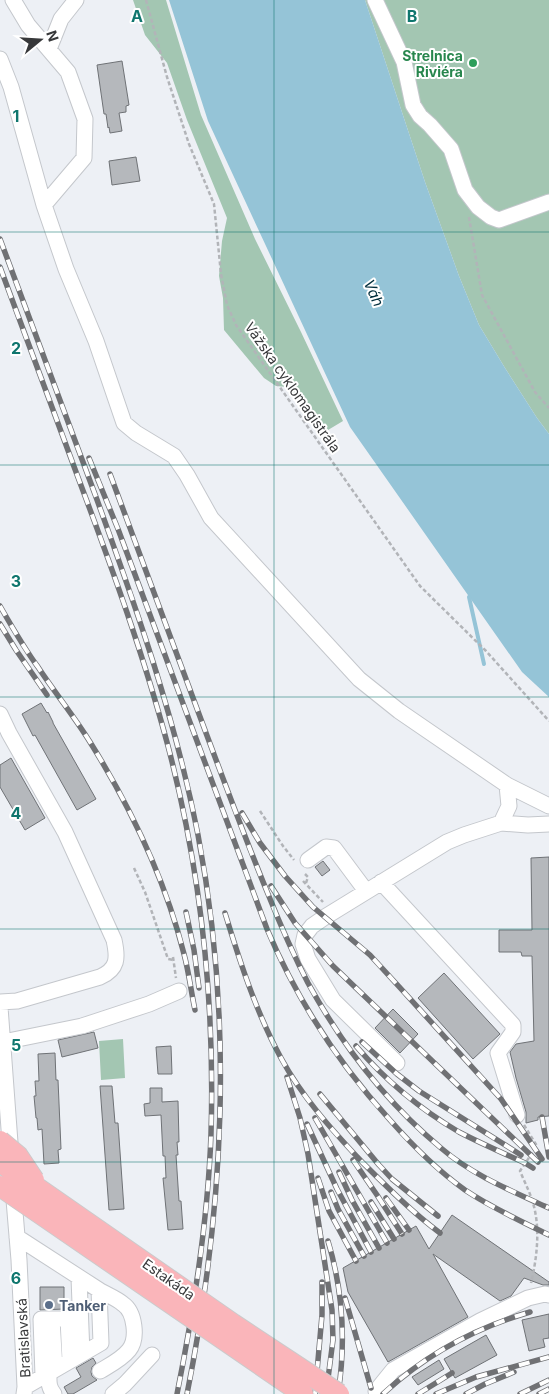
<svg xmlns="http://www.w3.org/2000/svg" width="549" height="1394" font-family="Inter,sans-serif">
  <rect width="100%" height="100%" fill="#edf0f5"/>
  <path fill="#a3c6b2" d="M133,0H166L201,115L255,239L301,332L343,421L323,433L288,387L276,386L264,378L224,330L223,298L219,276L222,241L227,218L187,120L167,63L145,35Z
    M365,0H549V434L537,418L505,368L479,325L459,276L425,182Z
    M123,1039L125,1078L101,1080L99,1041Z"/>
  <path fill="#95c4d7" d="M169,0H365L425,182L459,276L479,325L505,368L537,418L549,434V697L522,672L350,427L208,121Z"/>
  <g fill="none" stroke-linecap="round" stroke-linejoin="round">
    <path stroke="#95c4d7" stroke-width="4" d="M469,597L484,664"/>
  </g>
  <path fill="#b5b8bc" stroke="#6f7276" d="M122,61L129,105L126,106V112L119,113L122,131L110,133L109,127L108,128L106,114H104L97,65Z
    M136,157L140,181L112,185L109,161Z
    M41,703L47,713L48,712L53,722V723L96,799L77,810L35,735L33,736L22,714Z
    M11,758L45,818L25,830L0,787V765Z
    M549,857V1116L538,1117V1120L526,1123V1112L516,1078L510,1052L516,1044L534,1041L532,956H522L521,952H499V930H532L531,858Z
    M323,861L330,870L322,876L315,867Z
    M444,973L500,1034L473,1059L418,998Z
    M393,1009L418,1034L400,1053L375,1028Z
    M94,1032L98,1048L62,1057L58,1040Z
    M171,1046L172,1074H158L156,1047Z
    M55,1053L56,1080H58L61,1149L58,1150L59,1163L44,1164L42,1129L38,1130L37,1118H36L34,1096H36L35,1081H39L38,1054Z
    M100,1086H112L115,1123H118L124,1209L109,1210Z
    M150,1088H162V1102L178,1101L179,1142H177L178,1155H176L179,1201H181L183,1229L168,1230L163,1178H166L165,1156H163L161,1115L145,1116L144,1104L150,1103Z
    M452,1215L549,1282V1285H543L524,1278L511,1296L500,1301L433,1254L468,1317L388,1362L348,1292L343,1268L416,1226L429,1249Z
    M40,1287H64V1309L40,1310Z
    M549,1314V1338L543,1339L545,1347L529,1351L522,1320Z
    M486,1335L497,1355L455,1378L444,1359Z
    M93,1358L96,1363L92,1367L91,1372L92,1376L97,1380L73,1394H68L64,1387L81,1377L76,1368Z
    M439,1360L444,1369L418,1385L412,1377Z"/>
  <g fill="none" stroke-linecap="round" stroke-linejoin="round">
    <defs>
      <path id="minor" d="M13,0L28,25L68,72L85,119L84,158L44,205
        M375,0L404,62L413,105L420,116L430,125L451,149L465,190L478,207L491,217L499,220L549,202
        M49,49L61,19L76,0
        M0,59L11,87L44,205L66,269L96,341L124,423L136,433L174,456L187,475L211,518L359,679L399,711L507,785L549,806
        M0,714L9,733L65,832L114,940C118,958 118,969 100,977L17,1001L0,1002
        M501,823L509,806L507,785
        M308,860L326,847L334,848L366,891
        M381,882L513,1025V1032L498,1053L517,1115
        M0,1007L11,1156
        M3,1042L82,1026L149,1004L179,991
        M397,1063L333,1000L308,959L303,944L305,935L312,926L325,917L447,842L464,835L501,823L528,825L549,824
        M13,1188L19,1260L25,1387L24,1394
        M17,1237L99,1290L101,1343L25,1387
        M79,1278L82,1354
        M99,1290C107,1295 116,1298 123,1304C135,1312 138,1339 129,1350C122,1359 110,1365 100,1371
        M68,1319L70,1361
        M52,1320L55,1369
        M49,1373C49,1381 48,1387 54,1394
        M43,1376L41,1319H80
        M376,1391L393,1370L480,1321L528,1298L545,1294L549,1295
        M113,1394L125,1384L152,1355"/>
    </defs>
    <use href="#minor" stroke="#c4c7cc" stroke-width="17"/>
    <path stroke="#b2b4b8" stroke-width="2.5" stroke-dasharray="4 2.5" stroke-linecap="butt" d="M146,0L167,77L189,144L214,204L221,274L227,305L236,325L420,586L486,651L549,721
      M469,217L482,295L535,392L549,408
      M260,811L283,846L294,860
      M134,868L145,892L168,959L173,960
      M305,874L308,877L306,883
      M303,881L323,902
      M173,957L176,978
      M524,1125L537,1146L520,1171C524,1181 529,1190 532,1200C541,1226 537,1258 531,1283"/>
    <use href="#minor" stroke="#fff" stroke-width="15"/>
    <defs>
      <path id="rail" d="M0,239C32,325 64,411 96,497C137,610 175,717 198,835C234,1023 224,1208 187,1394
        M0,267C26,338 53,409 79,480C112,568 144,656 168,746C201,872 215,1003 211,1134C208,1221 194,1309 177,1394
        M89,458L118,529L267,929C297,1000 338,1063 390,1120C413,1146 437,1170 465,1190C492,1208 521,1221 549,1235
        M110,474C143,563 176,652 209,741C228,792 247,843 268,894C280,924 293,954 308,983C342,1045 387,1103 441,1148C472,1175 512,1191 549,1208
        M0,606C12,627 24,648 38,667C55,693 74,716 90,742C131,808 165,879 184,954C189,973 191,991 195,1010
        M0,624L16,650L47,695
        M242,813L260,843L285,876L313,907L370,955L403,991L501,1099L542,1159
        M271,886L295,923L333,966L538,1162
        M186,912L194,950L199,988
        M225,913C240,962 256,1012 281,1058C302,1097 332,1130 362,1162C387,1187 412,1212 440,1233
        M362,1042L397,1074L419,1091L521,1155
        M356,1046C385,1080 420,1109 459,1132C480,1143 503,1153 525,1163L533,1168
        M287,1077L300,1118L308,1154L332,1310L333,1340L326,1394
        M320,1094L379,1165L392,1179L438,1216
        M542,1117L549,1157
        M315,1118L387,1243
        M307,1124L337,1189L371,1252
        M353,1160L377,1195L402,1234
        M339,1172L352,1200L379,1248
        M318,1178L329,1211L356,1261
        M331,1192L338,1209L364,1256
        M386,1198L409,1230
        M371,1202L394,1239
        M328,1241C343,1291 346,1343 338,1394
        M345,1298L371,1388
        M315,1394L322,1315V1282
        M383,1394C425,1355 475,1328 530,1312
        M418,1394L452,1373
        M436,1394L476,1377L549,1357
        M466,1394L485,1384L514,1372
        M520,1394L549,1380
        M539,1394L549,1389"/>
    </defs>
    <use href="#rail" stroke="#707174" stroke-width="5.5"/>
    <use href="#rail" stroke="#fff" stroke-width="4" stroke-dasharray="11" stroke-linecap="butt"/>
    <defs>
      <path id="major-bridge" d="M0,1141L18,1156L34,1180
        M0,1162L233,1324L339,1394
        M0,1186L303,1394"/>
    </defs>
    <use href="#major-bridge" stroke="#cbcbcc" stroke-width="22" stroke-linecap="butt"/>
    <use href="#major-bridge" stroke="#fab5ba" stroke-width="20"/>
  </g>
  <path fill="none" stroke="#0f766e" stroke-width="1" stroke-opacity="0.55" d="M274,0V1394M0,232H549M0,465H549M0,697H549M0,929H549M0,1162H549"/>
  <circle fill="#2e9e5b" stroke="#fff" stroke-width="2" cx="473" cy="63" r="5"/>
  <circle fill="#5c6f8a" stroke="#fff" stroke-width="2" cx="49" cy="1305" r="5"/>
  <g text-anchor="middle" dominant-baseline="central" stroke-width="4" stroke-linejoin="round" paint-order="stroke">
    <g font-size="14" font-weight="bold" fill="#27864d" stroke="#fff" text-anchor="end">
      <text x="463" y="55">Strelnica<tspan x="463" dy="16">Riviéra</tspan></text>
    </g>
    <g font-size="14" fill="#37383a" stroke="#fff">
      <text transform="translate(293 387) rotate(55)">Vážska cyklomagistrála</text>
      <text transform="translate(169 1279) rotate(35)">Estakáda</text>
      <text transform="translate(23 1338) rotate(-93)">Bratislavská</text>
    </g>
    <g font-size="14" font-weight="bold" fill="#4e5e75" stroke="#fff" text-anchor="start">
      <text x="59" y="1305">Tanker</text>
    </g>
    <g font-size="15" font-style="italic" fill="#032f3d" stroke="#fff">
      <text transform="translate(374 293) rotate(65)">Váh</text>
    </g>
  </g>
  <g font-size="16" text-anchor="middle" font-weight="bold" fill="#0f766e" stroke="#fff" stroke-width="4" stroke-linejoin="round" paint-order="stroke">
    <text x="137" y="22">A</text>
    <text x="412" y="22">B</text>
    <text x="16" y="122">1</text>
    <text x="16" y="354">2</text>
    <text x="16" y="587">3</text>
    <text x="16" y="819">4</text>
    <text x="16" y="1051">5</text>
    <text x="16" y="1284">6</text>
  </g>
  <g transform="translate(40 40) rotate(72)" stroke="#ffffff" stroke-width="4" paint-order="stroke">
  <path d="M0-4L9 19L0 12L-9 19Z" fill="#37383a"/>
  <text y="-8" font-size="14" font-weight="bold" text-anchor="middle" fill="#37383a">N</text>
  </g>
</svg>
